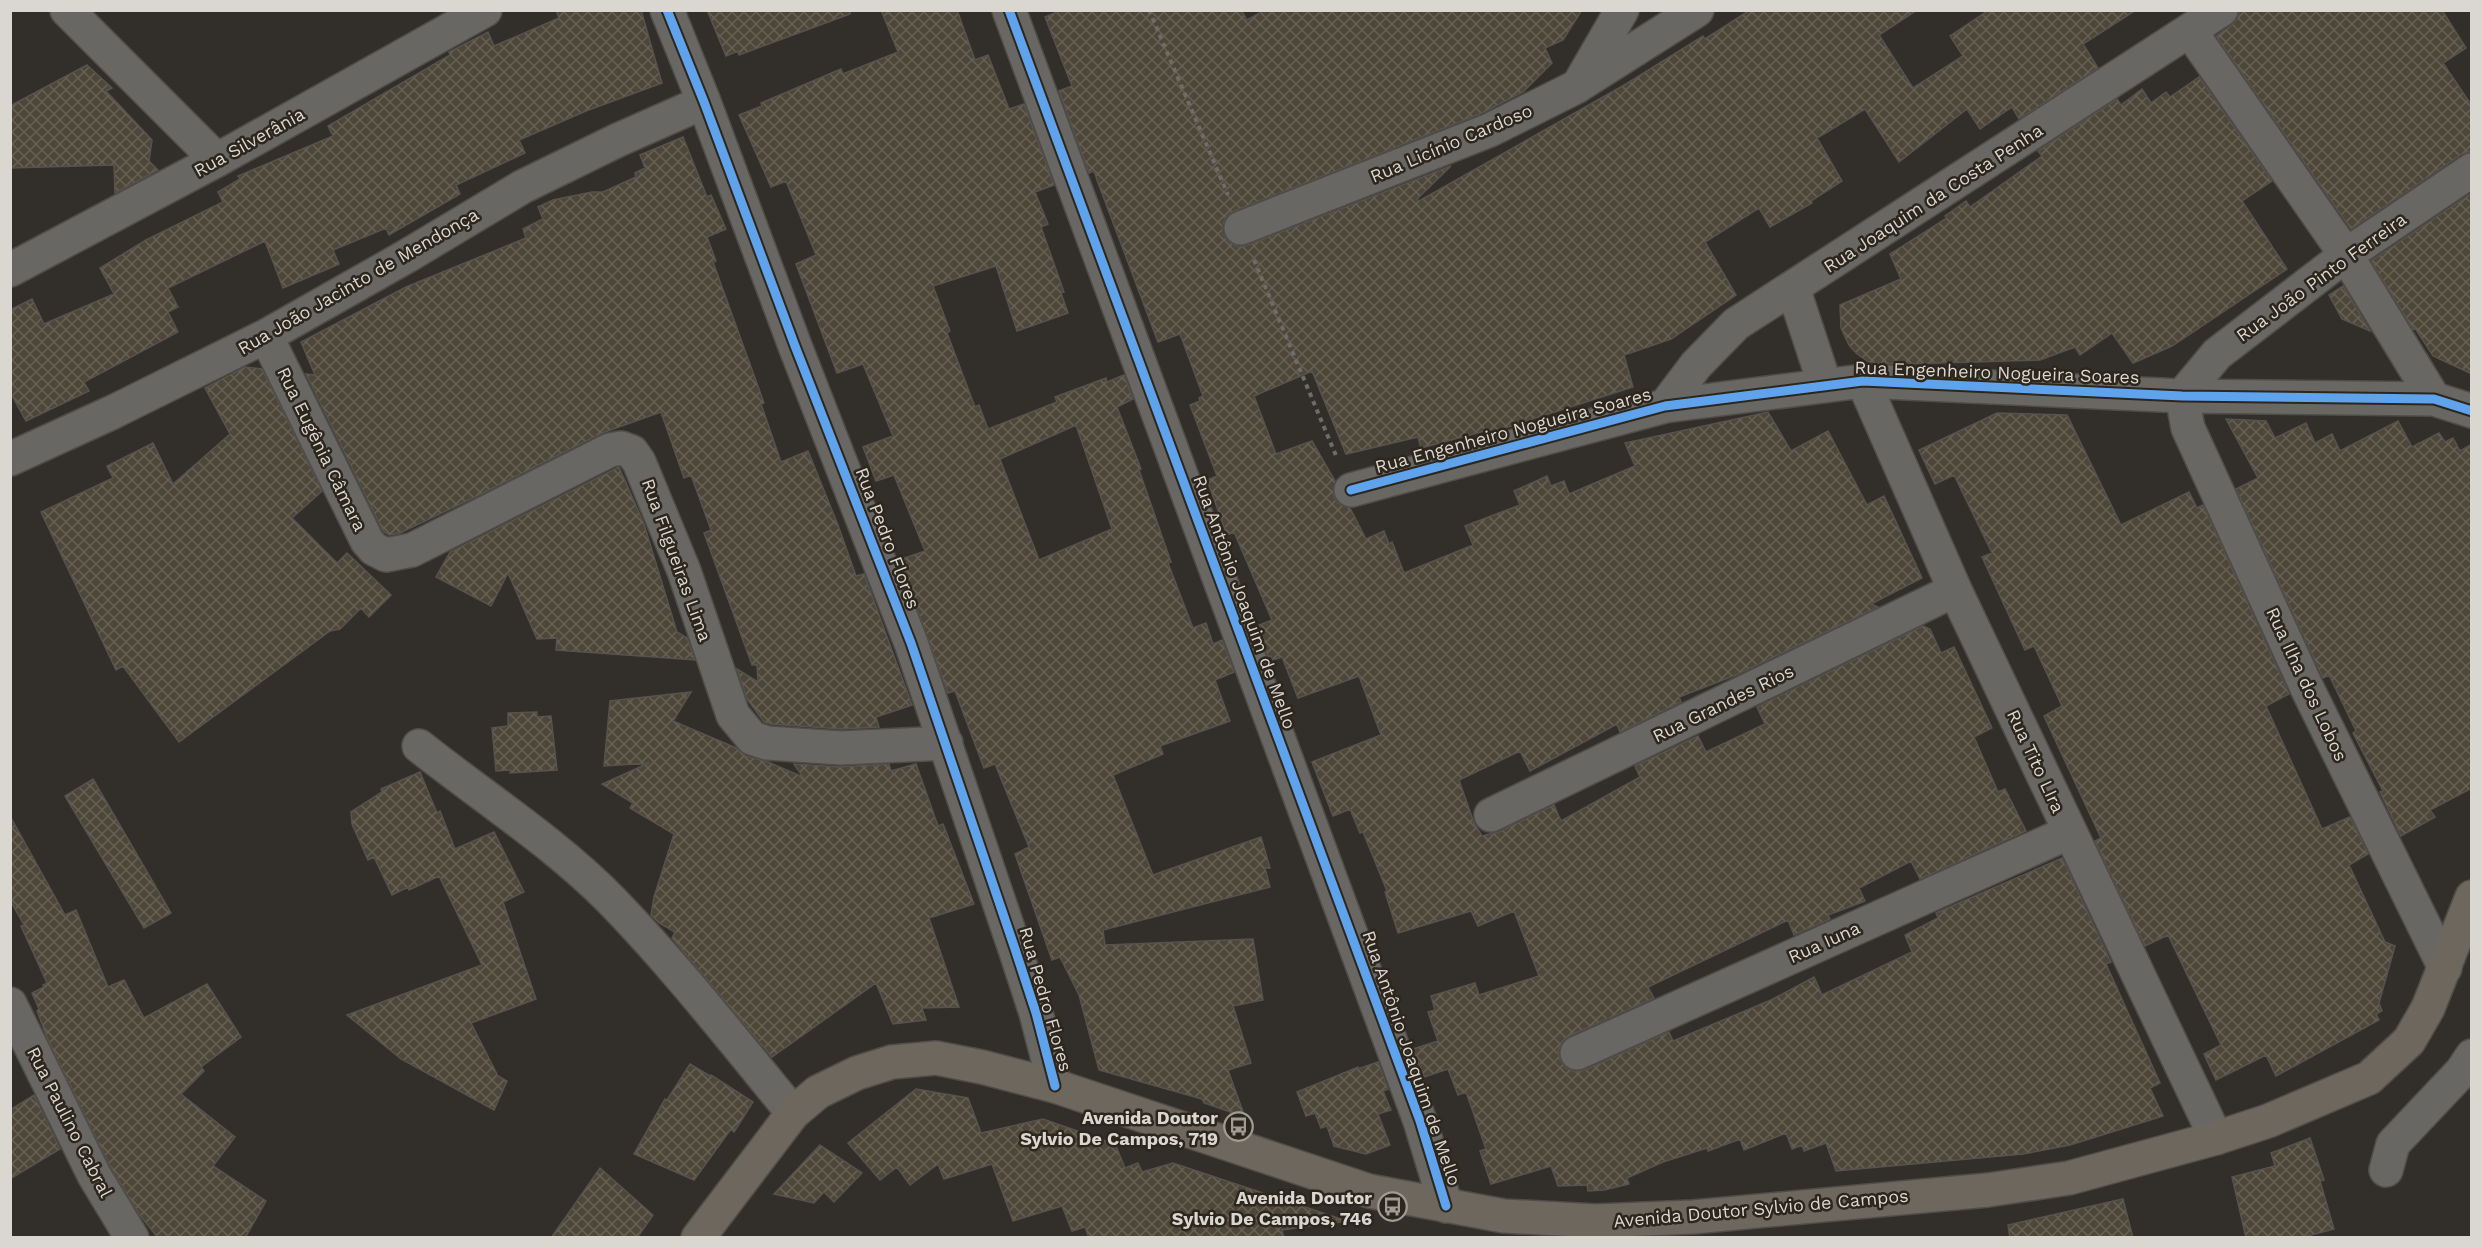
<svg xmlns="http://www.w3.org/2000/svg" width="2482" height="1248" font-family="'Work Sans',sans-serif">
  <defs>
    <pattern id="building-cross-hatch" width="8" height="8" patternUnits="userSpaceOnUse" patternTransform="scale(1.5)"><rect width="8" height="8" fill="#4e4739"/><path d="M0 0l8 8M0 8l8-8" fill="none" stroke="#676155"/></pattern>
  </defs>
  <rect width="100%" height="100%" fill="#322f2a"/>
  <path fill="url(#building-cross-hatch)" stroke="#56534f" stroke-width="1.5" fill-rule="evenodd" d="M556,10H641L662,83L586,111L519,140L525,153L456,185L460,194L389,235L386,228L333,250L339,264L283,288L265,241L168,288L178,307L168,312L178,332L84,382L89,391L26,421L10,392V310L32,299L44,324L114,294L100,268L146,240L223,202L218,192L240,179L238,176L333,136L328,126L450,55L449,52L488,32L494,46L559,18Z
    M707,10H850V14L739,55L738,51L726,56Z
    M881,10H957L975,60L988,55L1009,109L1024,104L1054,185L1035,192L1048,224L1041,227L1064,292L1061,293L1068,313L1017,331L996,266L933,286L950,331L947,333L975,407L979,405L988,429L1057,402L1055,397L1106,378L1107,382L1124,375L1133,399L1117,407L1141,469L1139,470L1171,562L1168,563L1193,628L1206,623L1213,644L1222,640L1234,672L1215,680L1230,721L1160,746L1163,754L1113,775L1153,875L1261,837L1270,868H1265L1270,887L1103,930L1105,945L1253,939L1263,1000L1233,1006L1251,1063L1228,1070L1245,1117L1204,1103L1202,1099L1099,1070L1079,995L1060,957L1052,960L1015,854L1029,847L995,764L984,768L955,691L948,693L899,560L925,551L894,475L876,481L863,447L893,436L863,364L837,373L796,264L816,255L786,181L771,187L739,115L762,106L761,103L841,69L843,74L898,52ZM1076,425L1112,529L1039,560L1000,459Z
    M1062,10H1241L1247,20L1265,10H1582L1563,40L1545,48L1552,63L1523,92L1482,113L1234,211L1226,217L1222,226L1223,234L1230,243L1239,247L1248,245L1451,166L1417,199L1419,201L1626,84L1703,36L1705,39L1750,10H1917L1879,35L1913,88L1963,56L1950,36L1989,10H2136L2083,44L2098,68L2019,119L2012,107L1980,129L1967,109L1899,162L1865,109L1817,138L1842,181L1811,201L1812,203L1770,227L1759,208L1705,242L1736,295L1671,339L1624,355L1633,387L1489,433L1488,430L1421,448L1418,437L1346,454L1312,371L1254,396L1276,454L1312,441L1335,481L1333,494L1337,503L1350,508L1366,539L1384,531L1389,544L1392,542L1404,573L1473,545L1465,526L1520,505L1514,491L1547,476L1551,486L1564,481L1569,494L1635,466L1625,443L1768,412L1791,451L1828,431L1867,505L1884,496L1922,578L1871,604L1878,607L1736,675L1679,697L1681,702L1620,732L1617,724L1530,771L1520,751L1459,780L1474,823L1482,836L1499,832L1554,805L1561,821L1640,777L1635,766L1698,736L1706,752L1765,724L1757,707L1923,626L1930,629L1941,653L1954,647L1992,728L1974,737L1998,792L2005,789L2026,831L1920,879L1911,861L1859,888L1865,901L1828,915L1830,919L1794,935L1788,920L1648,987L1654,998L1569,1036L1562,1042L1558,1052L1560,1060L1566,1068L1575,1072L1585,1070L1669,1032L1673,1041L1771,1000L1814,977L1822,995L1912,952L1905,935L1938,918L1936,913L2062,858L2111,962L2106,964L2160,1083L2150,1088L2163,1116L2070,1145L2023,1154L1836,1171L1826,1143L1804,1151L1802,1145L1792,1149L1786,1133L1744,1150L1740,1139L1708,1151L1707,1148L1663,1162L1627,1178L1629,1184L1604,1190L1588,1191L1587,1185L1558,1186L1551,1166L1491,1184L1480,1151L1486,1149L1466,1092L1458,1095L1448,1069L1424,1077L1413,1049L1438,1041L1428,1012L1435,1010L1431,996L1475,983L1479,995L1539,976L1514,911L1478,926L1471,911L1398,933L1385,892L1387,891L1363,832L1360,833L1350,809L1333,816L1312,762L1381,735L1359,676L1298,698L1282,657L1273,660L1271,656L1268,657L1257,626L1272,620L1234,532L1227,535L1207,480L1217,476L1190,405L1200,401L1199,398L1203,396L1180,334L1158,342L1097,180L1094,171L1089,173L1059,91L1072,86L1045,17Z
    M2240,10H2442L2466,48L2443,63L2472,106V151L2462,154L2351,229L2216,36L2232,25L2237,19Z
    M87,65L112,88L106,91L152,140L149,161L158,170L115,193L114,165L10,168V106Z
    M2199,77L2272,181L2242,201L2287,269L2172,346L2133,363L2112,333L2080,355L2075,347L2040,360L1902,364L1870,363L1856,353L1849,345L1841,328L1840,305L1901,279L1890,254L1947,218L1945,216L1966,201L1970,207L2042,156L2038,151L2117,99L2121,105L2142,89L2151,103L2166,92L2170,97Z
    M683,137L707,197L711,195L726,229L707,237L716,261L713,262L764,403L761,404L781,462L808,451L838,525L856,576L864,574L912,705L876,717L879,727L841,729L771,724L764,722L747,699L737,669L758,682L757,665H752L704,533L711,530L691,475L684,478L661,412L602,433L473,498L400,533L389,535L383,531L306,374L315,375L301,342L406,287L526,238L523,229L543,219L538,207L553,200L592,192H603L636,177L635,173L645,168L640,155Z
    M2472,193V374L2433,356L2415,328L2413,329L2371,261Z
    M2343,286L2370,331L2342,319L2329,295Z
    M245,367L262,369L322,491L292,518L337,563L347,553L391,595L369,617L361,608L340,629L330,631L179,742L123,666L116,670L41,512L113,478L107,466L153,443L173,484L230,434L205,388Z
    M1997,413L2067,415L2121,525L2189,492L2197,508L2203,505L2289,694L2266,706L2322,829L2350,817L2368,854L2349,865L2385,942L2395,946L2379,1003L2382,1011L2376,1014L2379,1020L2276,1076L2266,1055L2216,1080L2204,1054L2221,1045L2168,935L2145,946L2095,841L2101,838L2044,716L2062,706L2034,646L2025,650L1982,557L1992,553L1954,475L1935,484L1919,450Z
    M2226,419L2266,421L2275,438L2306,423L2315,443L2332,434L2340,451L2398,421L2412,447L2439,433L2445,442L2453,438L2460,451L2472,444V788L2430,810L2435,817L2401,836L2380,792L2383,791L2353,733L2356,731L2329,675L2323,678L2236,489L2258,478Z
    M619,467L644,524L677,632L687,638L695,660L556,650L557,638L537,639L508,573L491,606L436,577L450,552Z
    M691,692L673,721L736,748L746,756L768,762L803,777L794,764L840,767L889,764L891,771L916,764L938,826L943,824L974,904L929,918L959,1007L922,1008L926,1020L893,1024L876,983L772,1057L672,938L675,932L659,923L651,915L654,897L674,834L630,808L633,803L602,784L649,763L604,766L610,701Z
    M537,712V717L551,716L557,770L510,773L511,770L496,771L492,728L508,726V713Z
    M420,772L437,813L440,811L455,849L494,832L524,892L503,902L536,999L471,1023L498,1076L507,1081L494,1110L401,1059L347,1015L482,965L439,876L409,890L408,887L392,895L374,857L368,860L352,824L351,812L382,792L381,789Z
    M93,779L171,913L144,928L65,796Z
    M10,816L65,915L76,910L108,987L124,980L144,1018L207,984L241,1037L201,1067L204,1071L181,1094L235,1137L213,1166L266,1201L245,1238H158L139,1214L110,1166L48,1040L37,1011L39,1009L32,993L44,987L43,985L47,983L21,926L24,925L10,900Z
    M1378,1062L1388,1089L1383,1091L1391,1110L1378,1114L1390,1145L1366,1154L1334,1146L1327,1126L1321,1128L1315,1113L1306,1116L1297,1092L1358,1067V1069Z
    M690,1064L710,1076L711,1075L753,1102L734,1132L731,1129L694,1180L634,1154L665,1099L667,1100Z
    M916,1089L968,1098L981,1133L1043,1119L1115,1144L1125,1168L1138,1163L1142,1172L1173,1163L1347,1221L1282,1230L1284,1238H1089L1085,1227L1072,1231L1062,1206L1013,1221L992,1164L944,1179L938,1164L910,1185L897,1167L880,1180L848,1143Z
    M34,1095L60,1149L10,1179V1110Z
    M2310,1138L2324,1180L2320,1181L2334,1229L2300,1238H2246L2232,1177L2275,1166L2271,1153Z
    M820,1145L862,1173L834,1202L824,1192L814,1203L774,1194Z
    M600,1168L653,1215L637,1238H551Z
    M2123,1199L2133,1238H2010L2008,1225Z"/>
  <g fill="none" stroke-linecap="round" stroke-linejoin="round">
    <defs>
      <path id="minor" d="M67,10L217,160
        M667,10L704,102L795,346L911,643L1015,949L1036,1013L1055,1086
        M1009,10L1420,1121L1446,1206
        M2190,31L2346,255L2434,399
        M1582,83L1697,10
        M1241,228L1490,130L1578,86L1622,10
        M10,270L217,160L485,10
        M1793,288L1825,385
        M266,336L367,541L374,549L386,555L412,550L610,450L621,448L632,452L639,462L684,571L733,715L752,738L767,743L841,748L946,743
        M1863,381L1955,590L2216,1138
        M1665,406L1696,365L1736,324L2221,10
        M10,459L113,412L266,336L407,256L522,187L618,140L704,102
        M1351,490L1665,406L1863,381L2182,396L2434,399L2472,411
        M419,746C483,797 554,842 612,901C676,967 734,1041 793,1113
        M1491,815L1955,590
        M2445,968L2307,688L2188,428L2182,396L2217,354L2346,255L2472,170
        M10,1004L94,1175L132,1238
        M1577,1053L2070,832
        M2386,1170L2393,1144L2462,1071L2472,1056"/>
      <path id="major" d="M698,1238L793,1113L818,1092L857,1073L892,1062L936,1058L982,1067L1055,1086L1369,1191L1504,1216L1596,1221L1693,1217L1988,1190L2069,1178L2216,1138L2268,1121L2369,1078L2409,1041L2428,1008L2472,897"/>
    </defs>
    <use href="#minor" stroke="#504d49" stroke-width="36"/>
    <use href="#major" stroke="#504d49" stroke-width="36"/>
    <path stroke="#6e6c68" stroke-width="4" stroke-dasharray="4.5 4.5" stroke-linecap="butt" d="M1149,10L1228,195
      M1254,260L1337,458"/>
    <use href="#minor" stroke="#696763" stroke-width="33"/>
    <use href="#major" stroke="#6d675e" stroke-width="33"/>
    <defs>
      <path id="cycleway" d="M667,10L704,102L795,346L911,643L1015,949L1036,1013L1055,1086
        M1009,10L1420,1121L1446,1206
        M1351,490L1665,406L1863,381L2182,396L2434,399L2472,411"/>
    </defs>
    <use href="#cycleway" stroke="#2c261d" stroke-width="13"/>
    <use href="#cycleway" stroke="#60a3ed" stroke-width="9"/>
  </g>
  <defs>
    <symbol id="bus-ring" viewBox="-11 -11 22 22"><circle r="9.5" fill="#2c261d" stroke="#9f9c96" stroke-width="1.5"/><path d="M-5-6H5V4H4V6H2V4H-2V6H-4V4H-5ZM-3.5-4V0h7V-4ZM-3.5 1.2v1.5H-2V1.2ZM2 1.2v1.5H3.5V1.2Z" fill="#9f9c96"/></symbol>
  </defs>
  <g fill-rule="evenodd">
    <use href="#bus-ring" x="1222" y="1110" width="33" height="33"/>
    <use href="#bus-ring" x="1376" y="1190" width="33" height="33"/>
  </g>
  <g text-anchor="middle" dominant-baseline="central" stroke-width="5" stroke-linejoin="round" paint-order="stroke">
    <g font-size="18" fill="#dad6d0" stroke="#2c261d">
      <text transform="translate(249 142) rotate(-29)">Rua Silverânia</text>
      <text transform="translate(1451 143) rotate(-23)">Rua Licínio Cardoso</text>
      <text transform="translate(1933 198) rotate(-33)">Rua Joaquim da Costa Penha</text>
      <text transform="translate(2321 277) rotate(-36)">Rua João Pinto Ferreira</text>
      <text transform="translate(358 281) rotate(-30)">Rua João Jacinto de Mendonça</text>
      <text transform="translate(1997 372) rotate(2)">Rua Engenheiro Nogueira Soares</text>
      <text transform="translate(1513 430) rotate(-15)">Rua Engenheiro Nogueira Soares</text>
      <text transform="translate(322 449) rotate(64)">Rua Eugênia Câmara</text>
      <text transform="translate(888 538) rotate(69)">Rua Pedro Flores</text>
      <text transform="translate(677 560) rotate(70)">Rua Filgueiras Lima</text>
      <text transform="translate(1245 602) rotate(70)">Rua Antônio Joaquim de Mello</text>
      <text transform="translate(2307 684) rotate(65)">Rua Ilha dos Lobos</text>
      <text transform="translate(1723 703) rotate(-26)">Rua Grandes Rios</text>
      <text transform="translate(2036 761) rotate(65)">Rua Tito LIra</text>
      <text transform="translate(1824 942) rotate(-24)">Rua Iuna</text>
      <text transform="translate(1046 999) rotate(74)">Rua Pedro Flores</text>
      <text transform="translate(1412 1058) rotate(71)">Rua Antônio Joaquim de Mello</text>
      <text transform="translate(70 1122) rotate(63)">Rua Paulino Cabral</text>
      <text transform="translate(1761 1208) rotate(-5)">Avenida Doutor Sylvio de Campos</text>
    </g>
    <g font-size="18" font-weight="bold" fill="#dad6d0" stroke="#2c261d" text-anchor="end">
      <text x="1218" y="1117">Avenida Doutor<tspan x="1218" dy="21">Sylvio De Campos, 719</tspan></text>
      <text x="1372" y="1197">Avenida Doutor<tspan x="1372" dy="21">Sylvio De Campos, 746</tspan></text>
    </g>
  </g>
  <rect width="2482" height="1248" fill="none" stroke="#dad6d0" stroke-width="24"/>
</svg>
